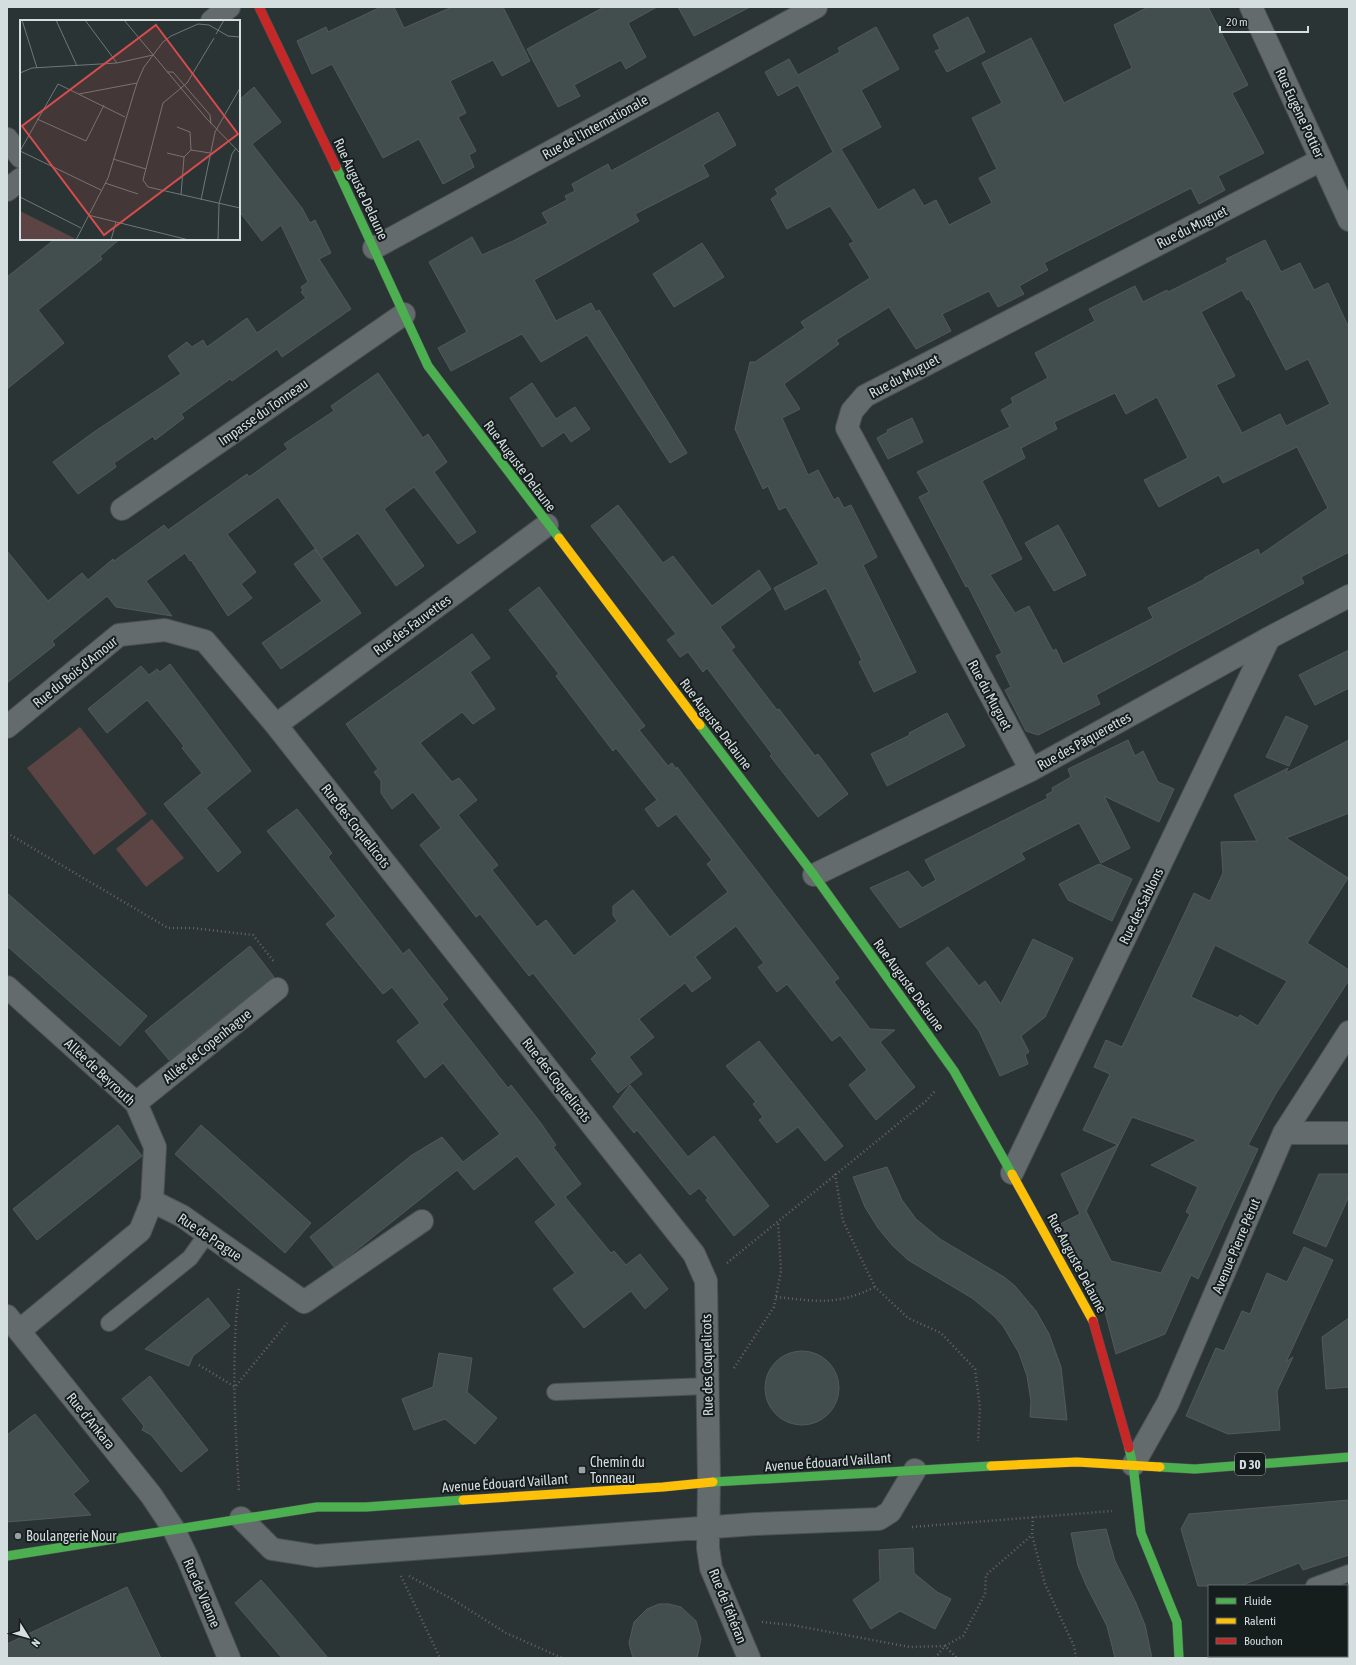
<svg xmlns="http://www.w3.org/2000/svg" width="1356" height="1665" font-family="'Asap Condensed',sans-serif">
  <rect width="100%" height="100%" fill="#2b3434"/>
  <path fill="#5c4444" d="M80,727L147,814L94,855L27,768Z
    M152,819L184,858L146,887L116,849Z"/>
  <path fill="#424e4e" stroke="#525959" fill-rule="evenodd" d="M381,7H394L404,28L452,7H503L530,61L502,76L493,60L450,81L466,113L458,117L476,151L469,155L474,167L443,184L419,139L383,158L332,64L312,74L297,41L326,27L328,32Z
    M604,7H657L628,23L646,57L626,69L621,60L574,85L580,96L558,107L527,49Z
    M678,7H750L694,36Z
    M1148,7H1208L1248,85L1232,93L1264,153L1218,176L1225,190L1199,204L1191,188L1044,263L1048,270L1019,286L1024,294L998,307L989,291L942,314L951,331L916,349L889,307L836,340L839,344L784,384L800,409L782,418L808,475L818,470L834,500L838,497L844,508L851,505L877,557L863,565L916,672L874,692L859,662L862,660L826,588L785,610L774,588L819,564L786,507L779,510L768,486L763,489L735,429L750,362H755L805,328L801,322L870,278L849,244L854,242L830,206L787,229L771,199L778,194L775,189L833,152L798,85L778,96L765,72L789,59L798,75L840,52L838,48L876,27L899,69L861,90L881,127L841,149L878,210L914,189L924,206L936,200L949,225L992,203L979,178L997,169L972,118L1002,103L982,63L1031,38L1064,103L1132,68L1114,25Z
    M968,17L985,52L947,72L935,51L940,49L933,35Z
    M254,87L281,122L252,144L302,208L310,223L315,220L331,253L319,259L351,309L282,357L277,349L232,381L230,379L181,414L184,418L155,440L153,436L114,463L116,467L78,494L53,462L94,432L181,374L168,356L187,342L192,347L203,340L207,347L247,318L257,333L306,298L301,292L303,291L301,287L308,282L281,225L262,241L239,211V100Z
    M718,112L736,145L703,165L709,176L635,214L639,221L534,280L556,321L591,303L596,312L599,310L687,453L670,463L587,335L541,362L522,334L451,371L438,348L467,332L429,262L472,237L482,255L513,241L548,223L542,213L567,200L565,196L575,191L572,184L608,164L611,171Z
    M55,239H120L100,256L102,259L38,310L64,343L7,389V277Z
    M1265,240L1281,272L1300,263L1314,290L1328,283L1349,328V552L1301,577L1304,583L1096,695L1100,704L1038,735L1026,731L1005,690L1011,687L996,656L1002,653L968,586L966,587L919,497L929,492L917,472L1010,427L1001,410L1013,403L1011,398L1048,378L1035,353L1095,321L1089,309L1135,286L1143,302L1167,290L1168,292L1228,262L1226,259ZM1242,290L1247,300L1249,299L1286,370L1308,359L1330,404L1286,426L1280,414L1242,433L1216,385L1235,376L1201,312ZM1115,393L1126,414L1157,397L1188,458L1144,480L1159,507L1219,475L1223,483L1297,447L1328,508L1260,555L1258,549L1204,578L1205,579L1148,608L1153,618L1063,664L1056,649L1053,651L1029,606L1015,613L990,575L1022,559L982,481L1025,458L1021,448L1057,429L1054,422Z
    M702,243L724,277L674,307L653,274Z
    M378,373L423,438L428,434L447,462L434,472L476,532L458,544L414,487L384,509L424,566L396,586L358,533L322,558L278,497L227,534L256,572L241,584L252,598L228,616L191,560L190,561L185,553L146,581L172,616L116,607L107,596L52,641L55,645L7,683V551L48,601L82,573L88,580L113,559L114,561L164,525L168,530L247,474L249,477L288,449L284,444L334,411L331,406Z
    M532,383L556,419L575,407L590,429L571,442L564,432L542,447L510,398Z
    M912,418L923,442L888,459L877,438L888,432L887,430Z
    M618,505L663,563L673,556L712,606L759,570L771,589L720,627L735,647L731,650L777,710L779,709L815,756L818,754L848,794L818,817L770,756L772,754L707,668L703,672L688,652L680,657L667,640L676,634L591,526Z
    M1058,525L1086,575L1054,591L1025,543Z
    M315,549L361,613L281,669L262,643L322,601L294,564Z
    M539,587L645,726L639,730L668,766L672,763L676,769L677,767L839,978L834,982L870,1029L895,1030L880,1042L915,1087L876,1120L849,1085L867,1070L840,1035L832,1041L787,984L777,992L758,967L764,963L736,926L695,957L711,978L692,992L685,983L639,1019L654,1037L629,1057L642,1074L618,1093L591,1059L597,1053L533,973L529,976L480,914L476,917L420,845L441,828L413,792L392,809L381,793V781L374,772L378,769L346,724L472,634L490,658L470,672L495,709L473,724L462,712L420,743L452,782L459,778L477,800L458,815L498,865L492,870L537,927L546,920L574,956L617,921L613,915V906L633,890L670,937L728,892L707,864L712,860L676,814L658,827L645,809L657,800L616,748L613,751L556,676L559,674L509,610Z
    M1349,650V688L1315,705L1299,675Z
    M170,664L251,771L206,808L241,852L218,872L164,804L202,773L182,748L184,746L169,727L147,700L107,733L88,709L141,666L149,675L157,669L160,672Z
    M947,713L965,746L887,786L871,754L910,735L909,733Z
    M1286,716L1308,726L1289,766L1266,757Z
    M1128,740L1135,756L1143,751L1158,782L1174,789L1159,822L1104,796L1130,848L1101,863L1079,823L1021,853L1025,859L900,928L870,888L908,871L922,888L936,880L925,860L1048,798L1046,795L1053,791L1052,788L1071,777L1068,769Z
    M1349,740V813L1286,838L1348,878L1307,943L1349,970V980L1275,1095L1248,1145L1258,1149L1198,1279L1191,1275L1165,1334L1116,1354L1103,1304L1099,1306L1085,1280L1087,1279L1060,1224L1080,1214L1061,1174L1118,1145L1083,1130L1110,1074L1094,1067L1106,1040L1122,1047L1194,893L1210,901L1223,873L1221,842L1257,841L1234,795L1288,768L1286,773ZM1215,945L1287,981L1258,1026L1240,1015L1238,1018L1191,997ZM1132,1117L1197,1140L1151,1165L1198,1187L1186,1212L1190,1214L1161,1273L1111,1261L1086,1211Z
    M297,809L332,853L328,857L403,954L409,949L448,999L442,1004L508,1088L511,1085L540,1122L556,1145L553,1147L581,1184L565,1197L611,1253L614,1251L626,1265L640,1254L668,1289L645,1309L631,1291L584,1328L553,1289L575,1273L535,1222L556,1205L517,1156L474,1190L457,1170L354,1252L334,1267L310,1237L412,1155L442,1137L463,1162L500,1134L443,1063L425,1078L397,1041L420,1023L392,987L383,994L326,924L336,916L267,831Z
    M1099,864L1132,879L1112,921L1068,900L1059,884Z
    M7,893L147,1016L120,1046L7,946Z
    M1033,939L1073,958L1045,1017L1021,1036L1029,1052L1025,1055L1028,1064L1000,1076L979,1031L926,963L948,947L979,986L985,981L1001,1004Z
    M250,946L274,977L169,1060L145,1031Z
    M759,1041L843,1146L825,1161L798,1127L777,1143L759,1120L763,1117L753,1104L756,1102L726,1066Z
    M630,1085L688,1157L714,1136L769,1206L734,1236L706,1200L708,1198L699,1188L690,1195L637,1130L634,1133L613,1107Z
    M118,1125L142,1156L37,1240L13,1209Z
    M201,1125L311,1223L285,1253L175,1154Z
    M887,1167L902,1200L916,1219L940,1239L1004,1277L1015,1286L1036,1311L1049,1334L1061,1367L1067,1420L1030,1417L1031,1401L1027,1376L1019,1353L1003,1326L994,1316L972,1298L908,1260L892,1245L878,1228L865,1207L853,1177Z
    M1319,1174H1349V1196L1326,1247L1293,1233Z
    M1304,1247L1333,1260L1286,1362L1293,1357L1277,1391L1280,1430L1228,1434L1186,1416L1216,1348L1224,1351L1242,1311L1250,1314L1267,1273L1287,1282Z
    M208,1298L230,1326L193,1356L189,1366L145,1349Z
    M1349,1318V1387L1326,1389L1322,1337Z
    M765 1388a37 37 0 1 1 74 0a37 37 0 1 1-74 0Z
    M439,1353L472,1358L467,1392L497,1418L475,1444L445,1419L414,1430L402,1399L433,1387Z
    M150,1376L208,1450L181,1472L151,1435L142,1430L144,1426L122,1399Z
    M35,1414L89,1481L73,1494L91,1515L7,1522V1435Z
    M1349,1500V1555L1303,1570L1299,1563L1240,1586H1198L1181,1529L1189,1514Z
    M1106,1529L1115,1561L1136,1603L1145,1625L1152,1658H1115L1107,1626L1087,1587L1078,1566L1071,1533Z
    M913,1548L914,1573L937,1592L951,1599L935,1629L900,1611L871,1629L853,1600L880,1581L879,1550Z
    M261,1580L284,1606L328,1658H282L235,1603Z
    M127,1587L161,1658H7V1644Z
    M659,1604H669L681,1607L696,1621L701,1639L697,1658H633L629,1643L634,1622L647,1609Z"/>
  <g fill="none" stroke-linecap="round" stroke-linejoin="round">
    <defs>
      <path id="lane" d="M109,1323L190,1258L207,1234
        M555,1392L708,1386
        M1314,1586L1349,1573"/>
      <path id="street" d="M1251,7L1349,220
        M212,21L229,7
        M7,139L21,157
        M7,190L21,179
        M374,248L816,7
        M122,509L404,314
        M276,725L547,525
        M7,727L119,635L165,630L205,641L276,725L694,1254L706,1281L709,1482L708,1548L711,1568L749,1658
        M1031,770L847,428L852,411L865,396L1321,160
        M814,875L1031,770L1269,638L1349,596
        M7,987L136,1103L155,1147L152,1201L140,1231L19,1331
        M136,1103L277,989
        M1284,1133H1349
        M1012,1173L1269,638
        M152,1201L182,1216L304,1302L422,1221
        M7,1316L151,1495L173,1528L188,1559L229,1658
        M1133,1465L1168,1403L1284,1133L1349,1032
        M241,1518L272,1549L316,1556L755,1524L879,1519L890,1512L915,1470"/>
      <path id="fast" d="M336,167L428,366L559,538
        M700,725L814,875L954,1071L1012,1174
        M1129,1448L1133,1465L1141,1533L1177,1622L1179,1658
        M1160,1467L1195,1469L1349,1457
        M713,1482L991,1466
        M7,1556L317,1507H366L463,1500"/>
      <path id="slow" d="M559,538L700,725
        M1012,1174L1093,1321
        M991,1466L1077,1462L1160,1467
        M463,1500L663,1487L713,1482"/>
      <path id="jam" d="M259,7L336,167
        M1093,1321L1129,1448"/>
    </defs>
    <use href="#lane" stroke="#4a5152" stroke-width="18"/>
    <use href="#street" stroke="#4a5152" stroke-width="24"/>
    <use href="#fast" stroke="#4a5152" stroke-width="10"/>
    <use href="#slow" stroke="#4a5152" stroke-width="10"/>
    <use href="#jam" stroke="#4a5152" stroke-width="10"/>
    <path stroke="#616768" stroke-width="2.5" stroke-dasharray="1 3" stroke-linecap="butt" d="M7,833L168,928H192L253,935L275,963
      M835,1174L843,1221L875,1287L908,1318L941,1333L975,1369L980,1408L978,1441
      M727,1263L926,1101L936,1090
      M239,1289C231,1356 235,1424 239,1491
      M776,1297C816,1301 837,1306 875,1287
      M199,1365L235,1387L287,1323
      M734,1368L774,1307L781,1271L778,1222
      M1033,1517L1032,1535L1045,1584L1074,1646L1076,1658
      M912,1527L1112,1511
      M401,1576L440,1658
      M409,1576L452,1599L506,1633L562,1658
      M762,1622L792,1625L910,1647L945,1646L957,1658
      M935,1658L945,1646L963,1636L985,1594L986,1575L1032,1535"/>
    <use href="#lane" stroke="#646b6c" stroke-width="16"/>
    <use href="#street" stroke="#646b6c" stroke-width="22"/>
    <use href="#fast" stroke="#4caf50" stroke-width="9"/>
    <use href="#slow" stroke="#ffc107" stroke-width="9"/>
    <use href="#jam" stroke="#c62828" stroke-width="9"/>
  </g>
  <g fill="#99a2a3" stroke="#151d1d" stroke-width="1.5">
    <rect x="578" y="1466" width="8" height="8" rx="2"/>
    <circle cx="18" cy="1536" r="4"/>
  </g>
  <g text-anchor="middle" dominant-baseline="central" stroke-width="4" stroke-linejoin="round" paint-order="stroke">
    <rect fill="#151d1d" stroke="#9ba4a5" stroke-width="1" x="1235" y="1453" width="30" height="22" rx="3"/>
    <g font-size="13" font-weight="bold" fill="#d4dedf">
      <text x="1250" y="1464">D 30</text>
    </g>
    <g font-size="14" fill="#d4dedf" stroke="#151d1d">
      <text transform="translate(1300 113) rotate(65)">Rue Eugène Pottier</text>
      <text transform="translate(595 127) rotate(-29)">Rue de l'Internationale</text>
      <text transform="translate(361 189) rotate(65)">Rue Auguste Delaune</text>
      <text transform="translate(1192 227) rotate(-27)">Rue du Muguet</text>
      <text transform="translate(904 376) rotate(-28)">Rue du Muguet</text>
      <text transform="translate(263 412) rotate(-35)">Impasse du Tonneau</text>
      <text transform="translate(520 466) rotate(53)">Rue Auguste Delaune</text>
      <text transform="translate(412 625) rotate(-36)">Rue des Fauvettes</text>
      <text transform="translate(75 672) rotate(-39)">Rue du Bois d'Amour</text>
      <text transform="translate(990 695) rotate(62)">Rue du Muguet</text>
      <text transform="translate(716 724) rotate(53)">Rue Auguste Delaune</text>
      <text transform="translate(1084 741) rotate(-29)">Rue des Pâquerettes</text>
      <text transform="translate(356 826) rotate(52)">Rue des Coquelicots</text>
      <text transform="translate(1141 906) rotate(-64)">Rue des Sablons</text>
      <text transform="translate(909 985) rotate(54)">Rue Auguste Delaune</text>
      <text transform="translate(207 1046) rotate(-39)">Allée de Copenhague</text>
      <text transform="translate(100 1072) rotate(43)">Allée de Beyrouth</text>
      <text transform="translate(557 1080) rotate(52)">Rue des Coquelicots</text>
      <text transform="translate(210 1237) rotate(34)">Rue de Prague</text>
      <text transform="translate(1236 1246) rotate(-67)">Avenue Pierre Pérut</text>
      <text transform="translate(1077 1263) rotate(62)">Rue Auguste Delaune</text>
      <text transform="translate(707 1365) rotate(-91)">Rue des Coquelicots</text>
      <text transform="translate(91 1421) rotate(51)">Rue d'Ankara</text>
      <text transform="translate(828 1462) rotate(-4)">Avenue Édouard Vaillant</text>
      <text transform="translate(505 1483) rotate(-4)">Avenue Édouard Vaillant</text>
      <text transform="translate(202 1593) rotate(67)">Rue de Vienne</text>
      <text transform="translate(728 1606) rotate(68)">Rue de Téhéran</text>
    </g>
    <g font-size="14" fill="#d4dedf" stroke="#151d1d" text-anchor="start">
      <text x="590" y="1462">Chemin du<tspan x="590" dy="16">Tonneau</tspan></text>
      <text x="26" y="1536">Boulangerie Nour</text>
    </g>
  </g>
  <g transform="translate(20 20)">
    <rect width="220" height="220" fill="#2b3434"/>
    <path d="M0,191L54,218V220H0Z" fill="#5c4444"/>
    <path fill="none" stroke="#6f7878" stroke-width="1" d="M2,0L17,48M36,0L57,46M65,0L97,43M104,0L186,98L220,133M196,14L204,0M194,18L167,63L143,83L123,160L128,167L220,188M147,52H153L190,95L191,104M0,53L12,48L97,43L133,35M59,74L117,63M17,99L66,121L84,85M157,107L170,112L171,130M171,130L190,133M0,131L38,64L105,97M0,131L81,170M147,133L164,137M93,139L126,149M85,163L118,174M161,175L164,137L171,130M0,177L61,208M181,180L195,112L220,68M68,195L169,220M56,220L88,158L117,63L124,47L143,22L151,16L178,4L189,5L208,16L220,17M91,220L96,202M198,220L199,184L212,134L216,128"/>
    <path fill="#d64c4d" fill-opacity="0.15" stroke="#d64c4d" stroke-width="2" d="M136,5L218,114L84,215L2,106Z"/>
    <rect width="220" height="220" fill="none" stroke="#d4dedf" stroke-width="2"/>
  </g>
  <rect width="1356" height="1665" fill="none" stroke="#d4dedf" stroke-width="16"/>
  <rect x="1208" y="1585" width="140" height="72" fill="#151d1d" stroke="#616a6b"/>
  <rect x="1216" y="1598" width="20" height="6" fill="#4caf50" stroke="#616a6b"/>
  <text x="1244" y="1605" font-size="12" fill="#d4dedf">Fluide</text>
  <rect x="1216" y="1618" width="20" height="6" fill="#ffc107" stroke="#616a6b"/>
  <text x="1244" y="1625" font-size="12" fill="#d4dedf">Ralenti</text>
  <rect x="1216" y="1638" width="20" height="6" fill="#c62828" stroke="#616a6b"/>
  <text x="1244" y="1645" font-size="12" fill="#d4dedf">Bouchon</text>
  <g transform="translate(28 1637) rotate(127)" stroke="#151d1d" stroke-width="3" paint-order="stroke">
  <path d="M0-3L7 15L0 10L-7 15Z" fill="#d4dedf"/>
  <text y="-6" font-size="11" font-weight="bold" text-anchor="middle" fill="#d4dedf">N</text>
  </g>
  <path d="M1220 26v6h88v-6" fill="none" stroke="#d4dedf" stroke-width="2"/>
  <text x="1226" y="26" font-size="12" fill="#d4dedf" stroke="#151d1d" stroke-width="3" paint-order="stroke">20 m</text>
</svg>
